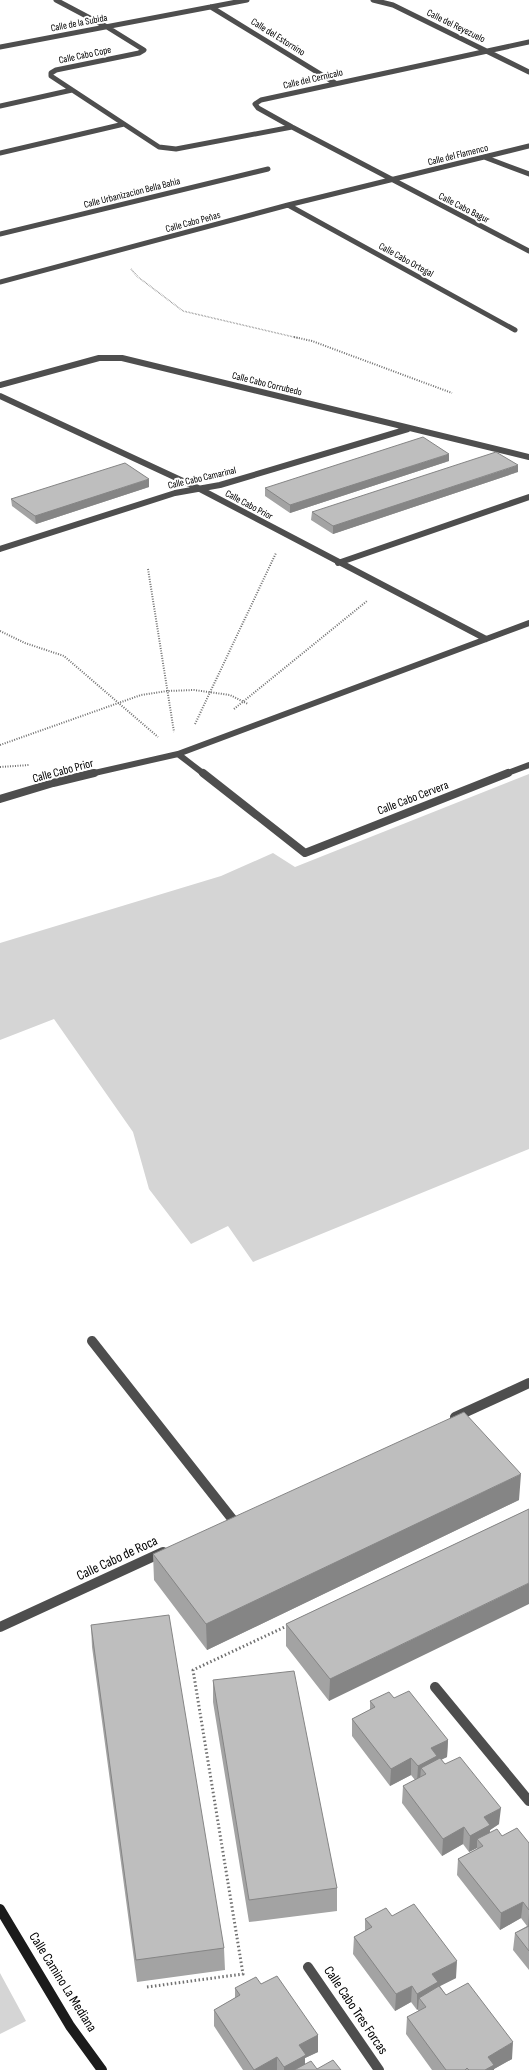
<svg xmlns="http://www.w3.org/2000/svg" width="529" height="2070" font-family="'Sofia Sans Condensed',sans-serif">
  <rect width="100%" height="100%" fill="#fff"/>
  <path fill="#d5d5d5" d="M529,774V1149L253,1262L228,1226L191,1244L149,1189L133,1132L54,1019L0,1040V943L221,876L273,853L295,867Z
    M0,1973L26,2021L0,2034Z"/>
  <g fill="none" stroke-linecap="round" stroke-linejoin="round">
    <path stroke="#707070" stroke-width="1.5" stroke-dasharray="0.5 1" stroke-linecap="butt" d="M131,269L138,277L183,311L298,338"/>
    <path stroke="#707070" stroke-width="2" stroke-dasharray="1 1.5" stroke-linecap="butt" d="M294,337L312,341L452,393
      M148,569L174,732
      M0,631L25,643L64,656L158,737
      M234,709L367,601
      M195,724L276,553
      M0,745L141,695L167,691L194,690L230,695L248,704
      M0,767L29,765"/>
    <path stroke="#707070" stroke-width="3" stroke-dasharray="1.5 2.5" stroke-linecap="butt" d="M147,1987L243,1974L193,1670L289,1625"/>
    <path stroke="#4e4e4e" stroke-width="5" d="M56,0L107,27L144,50L139,53L56,70L51,73V76L159,147L176,149L292,127
      M373,0L393,5L529,72
      M211,7L335,83
      M529,42L261,100L255,104L258,108L292,127L529,251
      M0,47L247,0
      M0,106L72,90
      M0,153L124,124
      M484,157L529,174
      M288,205L515,330
      M0,234L268,169
      M0,282L288,205L529,146"/>
    <path stroke="#4e4e4e" stroke-width="6" d="M0,385L99,358H122L529,457
      M0,396L198,488L486,639
      M0,549L175,493L220,485L408,429
      M338,563L529,497
      M90,774L178,754
      M204,774L178,754L529,623
      M505,774L529,765"/>
    <path stroke="#4e4e4e" stroke-width="8" d="M203,773L305,853L508,773
      M0,799L53,783L94,773"/>
    <path stroke="#4e4e4e" stroke-width="10" d="M92,1341L233,1520
      M455,1417L529,1383
      M0,1627L163,1552
      M435,1687L529,1801
      M308,1967L379,2070"/>
    <path stroke="#1b1b1b" stroke-width="10" d="M0,1909L70,2026L102,2070"/>
  </g>
  <path fill="#a3a3a3" d="M449,461L290,513L265,496V488Z
    M518,472L333,534L311,520L312,512Z
    M149,487L36,524L12,506L11,499Z
    M519,1500L207,1650L154,1580L153,1554Z
    M529,1509L329,1701L286,1646V1624Z
    M91,1625L224,1948L225,1970L137,1982L92,1647Z
    M213,1680L337,1888V1911L249,1922L213,1702Z
    M394,1698L448,1740L447,1757L441,1759L445,1764L499,1824L490,1830V1833L529,1843V1970L513,1950L515,1933L527,1926L521,1918L500,1930L457,1875L458,1859L477,1849V1848L469,1852L463,1844L442,1856L402,1803L403,1786L415,1780L411,1775L390,1786L352,1736V1719L370,1710V1701Z
    M392,1916L456,1978L440,1986L446,1995L512,2059L494,2069V2070H432L406,2034L407,2017L418,2011V2009L417,2010L411,2002L395,2011L353,1954L354,1937L365,1931V1919Z
    M261,1984L318,2035V2052L305,2058V2064L317,2069L341,2070H243L214,2026V2010L235,1998V1988Z"/>
  <path fill="#858585" d="M449,454V461L290,513V505Z
    M518,465V472L333,534V526Z
    M149,479V487L36,524L35,516Z
    M521,1474L519,1500L207,1650L206,1624Z
    M529,1583V1604L329,1701L330,1679Z
    M448,1740L447,1757L437,1762L426,1774L421,1768L420,1781L417,1783L418,1766L431,1748Z
    M411,1758V1775L390,1786L391,1769Z
    M501,1808L499,1824L490,1830L489,1842L477,1839V1848L469,1852L470,1836L484,1817Z
    M464,1827L463,1844L442,1856L443,1839Z
    M523,1902L521,1918L500,1930L501,1913Z
    M529,1913V1926L528,1927Z
    M457,1961L456,1978L438,1987L419,1998L418,2009L417,2010V1994L432,1974Z
    M412,1986L411,2002L395,2011L396,1994Z
    M318,2035V2052L305,2058V2070H284V2067L299,2045Z
    M513,2042L512,2059L494,2069V2070H485L488,2057Z
    M277,2057V2070H254Z"/>
  <path fill="#bebebe" stroke="#858585" d="M423,437L449,454L290,505L265,488Z
    M496,452L518,465L333,526L312,512Z
    M125,463L149,479L35,516L11,499Z
    M464,1412L521,1474L206,1624L153,1554Z
    M529,1509V1583L330,1679L286,1624Z
    M169,1615L224,1948L136,1960L91,1625Z
    M294,1671L337,1888L249,1900L213,1680Z
    M409,1691L448,1740L431,1748L437,1756L418,1766L411,1758L391,1769L352,1719L375,1707L370,1701L389,1692L394,1698Z
    M460,1757L501,1808L484,1817L490,1825L470,1836L464,1827L443,1839L403,1786L426,1774L421,1768L440,1758L445,1764Z
    M517,1828L529,1843V1910L523,1902L501,1913L458,1859L483,1846L477,1839L497,1829L502,1836Z
    M414,1904L457,1961L432,1974L438,1982L417,1994L412,1986L396,1994L354,1937L372,1927L365,1919L386,1908L392,1916Z
    M529,1926V1951L515,1933Z
    M277,1976L318,2035L299,2045L306,2055L284,2067L277,2057L254,2070L214,2010L240,1995L235,1988L256,1977L261,1984Z
    M468,1983L513,2042L488,2057L494,2065L485,2070H469L467,2068L465,2070H446L407,2017L426,2007L419,1998L439,1986L446,1995Z
    M333,2060L341,2070H294L311,2061L317,2069Z"/>
  <g text-anchor="middle" dominant-baseline="central" stroke-width="4" stroke-linejoin="round" paint-order="stroke">
    <g font-size="10" fill="#000" stroke="#fff">
      <text transform="translate(79 23) rotate(-11)">Calle de la Subida</text>
      <text transform="translate(456 26) rotate(26)">Calle del Reyezuelo</text>
      <text transform="translate(278 37) rotate(32)">Calle del Estornino</text>
      <text transform="translate(85 55) rotate(-12)">Calle Cabo Cope</text>
      <text transform="translate(313 79) rotate(-13)">Calle del Cernicalo</text>
      <text transform="translate(458 155) rotate(-14)">Calle del Flamenco</text>
      <text transform="translate(132 193) rotate(-14)">Calle Urbanizacion Bella Bahia</text>
      <text transform="translate(464 208) rotate(27)">Calle Cabo Bagur</text>
      <text transform="translate(193 222) rotate(-15)">Calle Cabo Peñas</text>
      <text transform="translate(406 260) rotate(29)">Calle Cabo Ortegal</text>
      <text transform="translate(267 384) rotate(14)">Calle Cabo Corrubedo</text>
      <text transform="translate(202 478) rotate(-13)">Calle Cabo Camarinal</text>
      <text transform="translate(249 505) rotate(28)">Calle Cabo Prior</text>
    </g>
    <g font-size="12" fill="#000" stroke="#fff">
      <text transform="translate(63 771) rotate(-15)">Calle Cabo Prior</text>
      <text transform="translate(413 798) rotate(-21)">Calle Cabo Cervera</text>
    </g>
    <g font-size="14" fill="#000" stroke="#fff">
      <text transform="translate(117 1558) rotate(-25)">Calle Cabo de Roca</text>
      <text transform="translate(63 1982) rotate(58)">Calle Camino La Mediana</text>
      <text transform="translate(356 2010) rotate(56)">Calle Cabo Tres Forcas</text>
    </g>
  </g>
</svg>
